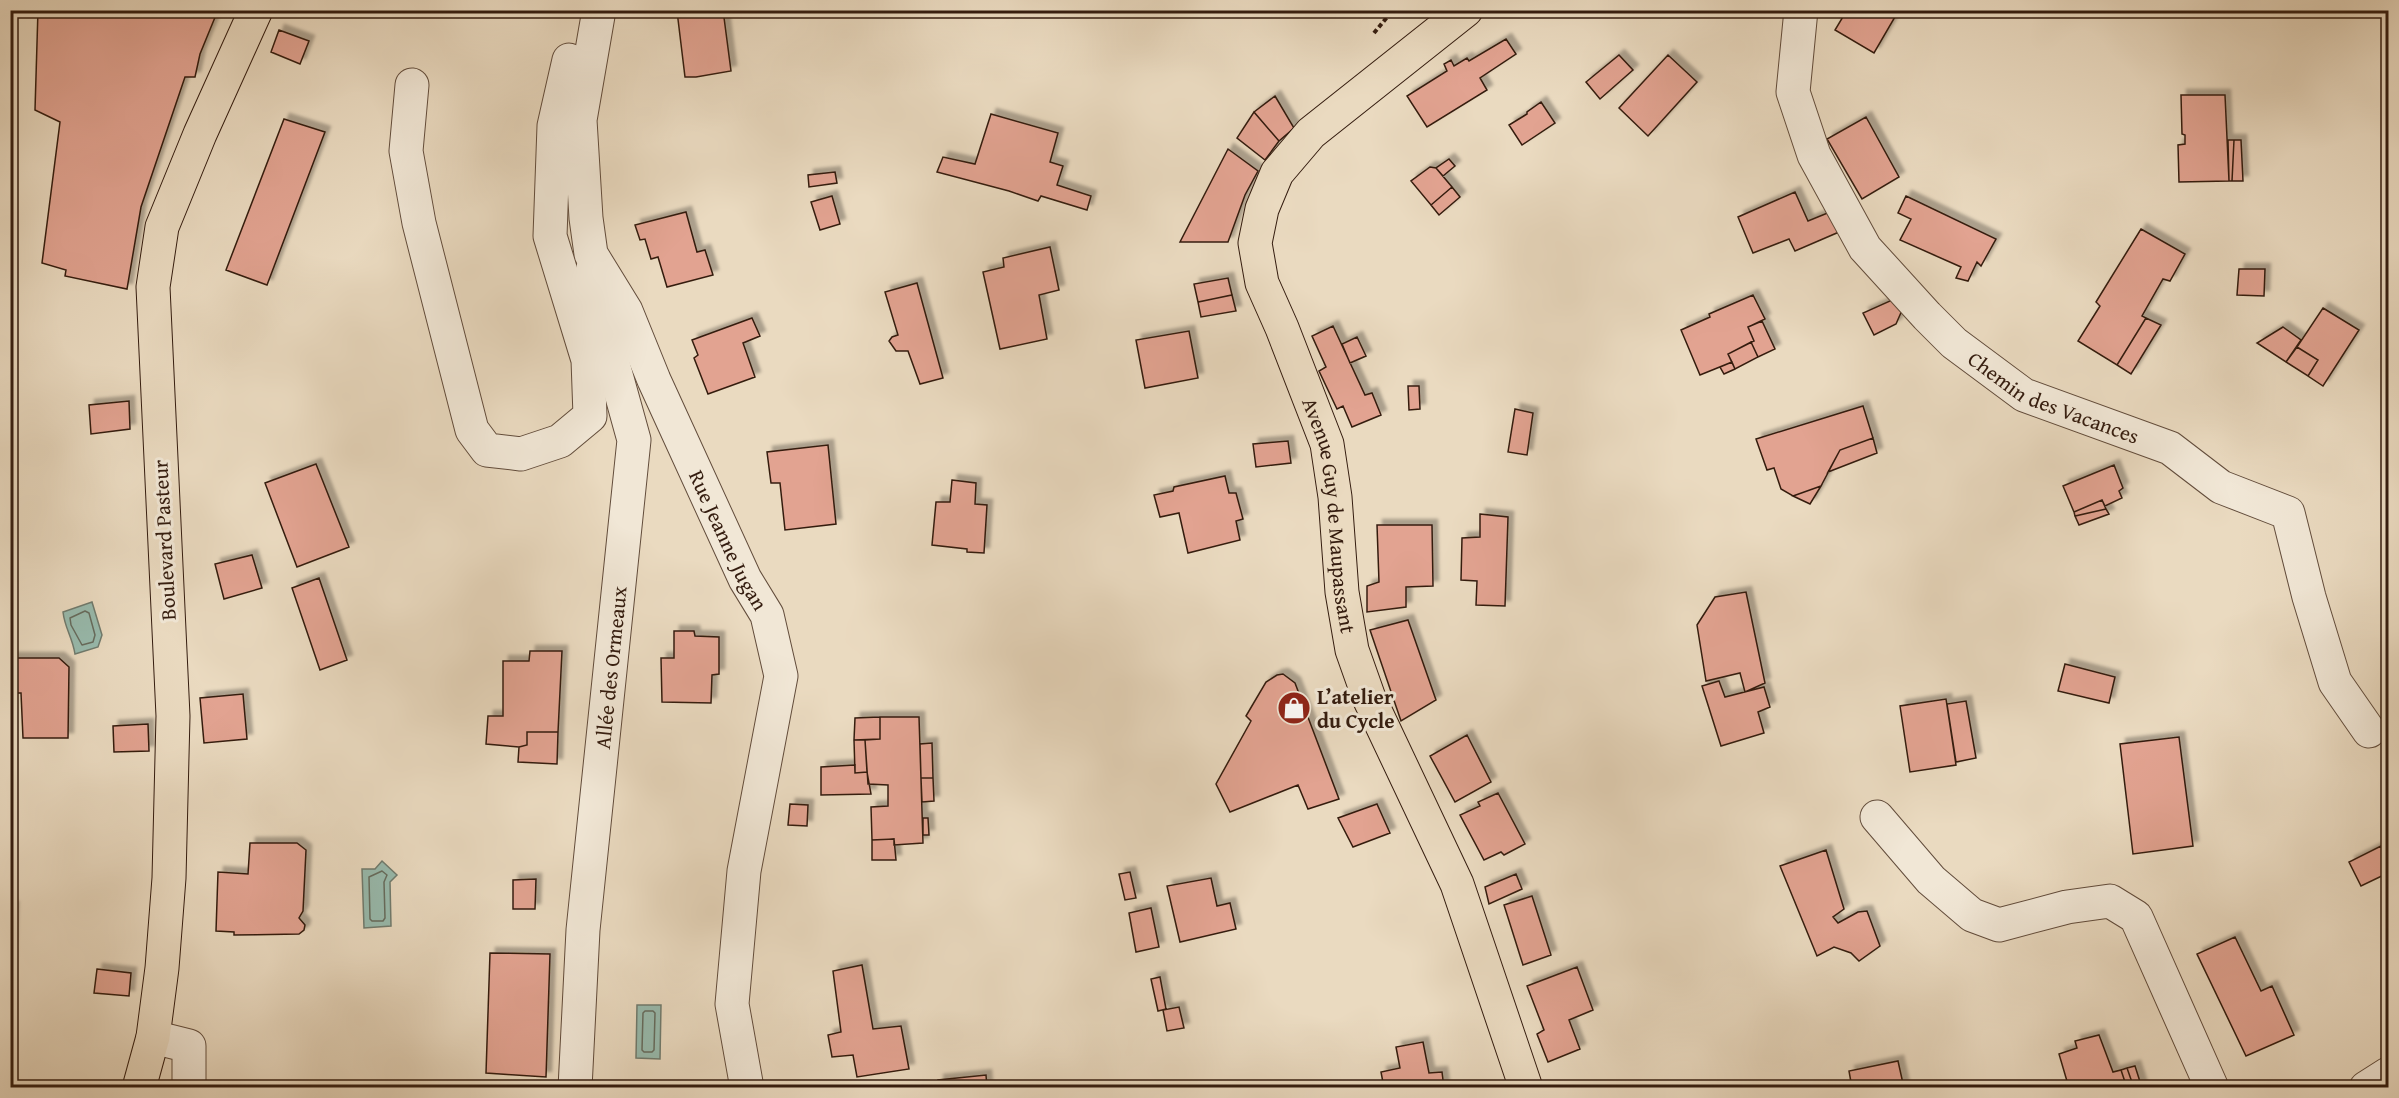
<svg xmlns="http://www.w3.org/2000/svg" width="2399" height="1098" font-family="'Gentium Book Plus',serif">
  <defs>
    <filter id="shadow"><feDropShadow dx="5.5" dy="-5.5" stdDeviation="1.5" flood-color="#0004"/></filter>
  </defs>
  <rect width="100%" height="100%" fill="#eadac0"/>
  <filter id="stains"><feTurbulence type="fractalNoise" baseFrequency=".00333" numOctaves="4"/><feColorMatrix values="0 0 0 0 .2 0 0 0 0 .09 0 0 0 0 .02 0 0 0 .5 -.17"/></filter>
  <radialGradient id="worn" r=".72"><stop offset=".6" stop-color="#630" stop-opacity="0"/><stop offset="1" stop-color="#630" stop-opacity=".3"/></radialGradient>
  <path fill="#98bbae" stroke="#707b6e" stroke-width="1.5" d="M92,602L102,635L98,647L75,654C72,636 65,629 63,612Z
    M382,861L397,875L390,882L391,926L364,928L362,869H375Z
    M637,1005H661L660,1059L636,1058Z"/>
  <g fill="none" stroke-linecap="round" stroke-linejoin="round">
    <path stroke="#666c5e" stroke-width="1.5" d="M85,611L89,613L95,635L93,642L82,645L71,625L70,618Z
      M382,871L387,875L384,882L385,918L383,921H372L370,919L369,877Z
      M645,1011H653L655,1013L654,1050L652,1052H644L642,1050L643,1013Z"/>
  </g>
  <path fill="#e2a391" stroke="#341c0f" stroke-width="1.5" filter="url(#shadow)" d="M38,10L101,12L100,10H218L200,54L195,77H185L141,207L127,289L65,276L66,270L42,263L60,122L35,110Z
    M625,10H650V15L625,14Z
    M723,10L731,71L696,77H685L677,11Z
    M1847,10H1899L1874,53L1835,30Z
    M279,30L309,41L300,64L271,52Z
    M1506,39L1516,54L1480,78L1487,90L1427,127L1407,96L1447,71L1444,64L1451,60L1454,66L1467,58L1469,61Z
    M1619,55L1633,70L1600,99L1586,82Z
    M1668,55L1697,82L1648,136L1619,108Z
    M2181,95H2225L2229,181L2179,182L2178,145L2185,144V135L2182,134Z
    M1275,96L1294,128L1279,141L1254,112Z
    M1541,102L1555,123L1522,145L1509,125L1527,114V112Z
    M1254,112L1279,141L1265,160L1237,138Z
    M991,114L1058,133L1050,162L1063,166L1057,185L1091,196L1087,210L1041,196L1038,201L1009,191L937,172L943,157L975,164Z
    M1866,117L1899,177L1862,199L1827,139Z
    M284,119L325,132L267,285L226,270Z
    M2228,140H2234L2232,181H2229Z
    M2234,140H2241L2243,181H2232Z
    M1228,149L1258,171L1245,195L1228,242H1180Z
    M1449,159L1455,166L1443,176L1436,168Z
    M1430,167L1436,168L1452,187L1431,205L1411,181Z
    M835,172L837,183L809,187L808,175Z
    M1452,187L1460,197L1439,215L1431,205Z
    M1795,192L1808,221L1830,212L1839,232L1795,251L1789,239L1753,253L1738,217Z
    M832,196L840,224L820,230L811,202Z
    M1906,196L1996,239L1981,266L1977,262L1968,281L1956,278L1961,267L1900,240L1911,219L1898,213Z
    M686,212L697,252L705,250L713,275L667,287L658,257L651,259L645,239L640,240L635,225Z
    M2141,229L2185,254L2170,281L2163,279L2142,316L2146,318L2117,365L2078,341L2100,306L2096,302Z
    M1050,247L1059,290L1039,295L1047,339L1000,349L983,272L1004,267L1003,258Z
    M2239,269H2265L2264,296L2237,295Z
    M1228,278L1232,295L1198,302L1194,284Z
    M917,283L943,378L920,384L908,351H896L889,341L892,337L898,335L885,292Z
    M1232,295L1236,311L1201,317L1198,302Z
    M1753,295L1765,319L1748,327L1754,341L1728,354L1732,362L1700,375L1681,330L1710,317L1709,314Z
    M1892,300L1903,308L1896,324L1874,335L1863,313Z
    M2323,308L2359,330L2323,386L2308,376L2318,360L2297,347Z
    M752,318L760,336L743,343L755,377L708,394L694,358L698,355L692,340Z
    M2146,318L2161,325L2131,374L2117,365Z
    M1762,321L1775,349L1758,357L1751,342L1754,341L1748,327Z
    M1333,326L1365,395L1372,393L1381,415L1352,427L1343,406L1337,409L1319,371L1326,367L1312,336Z
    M2283,327L2301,340L2286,362L2257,343Z
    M1189,331L1198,378L1145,388L1136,340Z
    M1357,337L1366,356L1350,363L1342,344Z
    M1751,342L1758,357L1735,369L1728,354Z
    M2297,347L2318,360L2308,376L2286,362Z
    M1732,362L1735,369L1724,374L1720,367Z
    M1408,386H1419L1420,409L1409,410Z
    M129,401L130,429L91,434L89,405Z
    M1863,406L1873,438L1840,450L1821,486L1793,496L1781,489L1774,468L1767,470L1756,439Z
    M1515,409L1533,413L1527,455L1508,452Z
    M1873,438L1877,453L1828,472L1840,450Z
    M1288,441L1291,463L1256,467L1253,444Z
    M828,445L836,524L785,530L780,483H771L767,452Z
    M316,464L349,547L297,567L265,483Z
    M2114,465L2123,488L2119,491L2122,498L2105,506L2102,500L2074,512L2063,486Z
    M1225,476L1229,493H1236L1243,519L1236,521L1240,540L1188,553L1179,513L1160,517L1154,495L1173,491L1174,487Z
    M952,480L976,483L975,504L987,505L984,553L967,552V549L932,545L936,502H950Z
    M1821,486L1810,504L1793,496Z
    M2102,500L2106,509L2075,516L2074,512Z
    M2106,509L2109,514L2079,525L2075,516Z
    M1480,514L1508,517L1505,606L1476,605L1477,581L1461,580L1462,538L1480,537Z
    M1377,525H1432L1433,586L1406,587V607L1367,612V586L1379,582Z
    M252,555L262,588L224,599L215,564Z
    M319,578L347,660L320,670L292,588Z
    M1746,592L1765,683L1745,692L1740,673L1706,681L1697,625L1715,597Z
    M1408,620L1436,700L1401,721L1370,630Z
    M674,631H694L695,636L719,637V674L712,675L711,703L662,702L661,658H674Z
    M530,651H562L558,732H527V745L519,747L486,744L488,716H503V661H529Z
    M10,658H59L69,667L68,738H23L21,693H10Z
    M2065,664L2115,677L2109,703L2058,691Z
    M1283,674L1295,683L1339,799L1308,809L1298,785L1230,812L1216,784L1251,721L1246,716L1266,682L1277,675Z
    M1719,681L1725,697L1764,687L1770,707L1758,712L1764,733L1721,746L1702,686Z
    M243,694L247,739L204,743L200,698Z
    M1946,699L1956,765L1910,772L1900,706Z
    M1966,701L1976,758L1956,762L1947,704Z
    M880,717H919L923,843L894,845V839L872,840L871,807L888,806V785L868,784L865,740L880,739Z
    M880,717V739L854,740L855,718Z
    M148,724L149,751L114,752L113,726Z
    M527,732H558L557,764L518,762L519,747L527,745Z
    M1467,735L1491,782L1455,802L1430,756Z
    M2179,737L2193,846L2133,854L2120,744Z
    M854,740H865L867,772L855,773Z
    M932,743L933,778H921L920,744Z
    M855,765V773L867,772L871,794L821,795V767Z
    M921,778H933L934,801L922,802Z
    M1498,793L1525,844L1504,855L1501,852L1484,860L1460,815L1480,806L1478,802Z
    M790,804L808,805L807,826L788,825Z
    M1377,804L1390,833L1353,847L1338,818Z
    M923,818H928L929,835H923Z
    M894,839L896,860H872V840Z
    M250,843H297L306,850L303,911L299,918L305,925L304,930L299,934L234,935V932L216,931L218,872L248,874Z
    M2381,846L2388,856V873L2361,886L2349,862Z
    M1826,850L1844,909L1833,917L1838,923L1858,912L1867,911L1880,946L1859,961L1851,953L1834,947L1817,956L1780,866Z
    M1130,872L1136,898L1125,900L1119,874Z
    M1516,874L1522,889L1489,904L1485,887Z
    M1211,878L1217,906L1230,903L1236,929L1180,942L1167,886Z
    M536,879L535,909H513V880Z
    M1532,896L1551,955L1523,965L1504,905Z
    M10,907H13L10,975Z
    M1151,908L1159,947L1136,952L1129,913Z
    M2235,937L2261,991L2272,986L2294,1035L2246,1056L2197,954Z
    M490,953L550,954L546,1077L486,1073Z
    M862,965L873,1029L901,1026L909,1069L857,1077L853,1055L832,1057L828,1035L841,1032L833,971Z
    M1577,967L1593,1010L1569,1020L1580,1049L1548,1062L1537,1034L1544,1030L1527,986Z
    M97,969L131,973L129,996L94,993Z
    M1160,977L1166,1009L1158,1011L1151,979Z
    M1179,1007L1184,1028L1167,1031L1163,1010Z
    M2099,1035L2113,1072L2121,1070L2127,1088H2069L2059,1054L2077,1048L2075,1041Z
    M1423,1042L1429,1073L1442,1072L1444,1088H1384L1381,1072L1400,1068L1396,1047Z
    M1898,1061L1904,1088H1852L1849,1071Z
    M2135,1066L2142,1088H2134L2127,1068Z
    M2127,1068L2134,1088H2127L2121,1070Z
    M986,1075L987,1088H939L938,1080Z"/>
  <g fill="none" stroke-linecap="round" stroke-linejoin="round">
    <defs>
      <g id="minor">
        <path id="s1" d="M599,10L580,120L586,218L591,254L626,311L654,380L745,579L767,615L781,676L744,871L732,1004L747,1088"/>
        <path id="s2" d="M1801,10L1793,92L1814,155L1865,248L1927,316L1954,343L2024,395L2170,448L2221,487L2288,513L2309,597L2335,682L2369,731"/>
        <path d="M412,85L406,151L419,223L472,430L487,450L521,454L560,441L590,416L588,360L550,236L554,126L569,60"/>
        <path d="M1877,817L1931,880L1972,915L1999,925L2067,907L2110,901L2136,917L2212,1088"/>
        <path d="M153,1037L189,1046V1088"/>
        <path id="s3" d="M575,1088L583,930L634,440L600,317L593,268"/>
        <path d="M2366,1088L2388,1074"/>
      </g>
      <g id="major">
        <path id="s4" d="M1466,10L1311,133L1277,173L1262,209L1255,243L1262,283L1282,328L1327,444L1335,497L1342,592L1352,650L1369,698L1457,884L1526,1088"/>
        <path d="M139,1088L153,1037L162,968L169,878L173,716L153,287L162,227L200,134L256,10"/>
      </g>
    </defs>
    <use href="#minor" stroke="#624c3b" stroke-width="35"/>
    <use href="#major" stroke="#341c0f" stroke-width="35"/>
    <path stroke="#341c0f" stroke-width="4" stroke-dasharray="4.5 3" stroke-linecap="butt" d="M1374,33L1393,10"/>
    <use href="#minor" stroke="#f1e7d6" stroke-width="33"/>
    <use href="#major" stroke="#eadac0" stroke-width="33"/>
  </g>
  <defs>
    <symbol id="shop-disc" viewBox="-11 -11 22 22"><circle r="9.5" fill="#8f2418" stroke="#f1e7d6"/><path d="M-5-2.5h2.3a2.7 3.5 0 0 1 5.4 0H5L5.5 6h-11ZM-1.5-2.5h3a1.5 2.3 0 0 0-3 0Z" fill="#fff"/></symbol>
  </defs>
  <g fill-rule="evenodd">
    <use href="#shop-disc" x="1275" y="689" width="38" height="38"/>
  </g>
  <g text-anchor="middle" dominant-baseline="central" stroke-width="6" stroke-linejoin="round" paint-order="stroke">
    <g font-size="21" fill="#341c0f" stroke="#f1e7d6">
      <text stroke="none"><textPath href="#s2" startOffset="500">Chemin des Vacances</textPath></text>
      <text stroke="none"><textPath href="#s4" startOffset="609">Avenue Guy de Maupassant</textPath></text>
      <text transform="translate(164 540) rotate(-93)">Boulevard Pasteur</text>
      <text stroke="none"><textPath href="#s1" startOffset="564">Rue Jeanne Jugan</textPath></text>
      <text stroke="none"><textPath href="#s3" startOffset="422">Allée des Ormeaux</textPath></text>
    </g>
    <g font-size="21" font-weight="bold" fill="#341c0f" stroke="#f1e7d6" text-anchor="start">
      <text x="1317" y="696">L’atelier<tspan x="1317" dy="24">du Cycle</tspan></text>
    </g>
  </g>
  <rect width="2399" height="1098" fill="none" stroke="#eadac0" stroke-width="36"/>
  <rect x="12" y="12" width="2375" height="1074" fill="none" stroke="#341c0f" stroke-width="3"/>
  <rect x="18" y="18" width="2363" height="1062" fill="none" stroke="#341c0f" stroke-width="1.5"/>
  <rect width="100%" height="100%" filter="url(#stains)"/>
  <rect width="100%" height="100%" fill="url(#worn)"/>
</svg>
